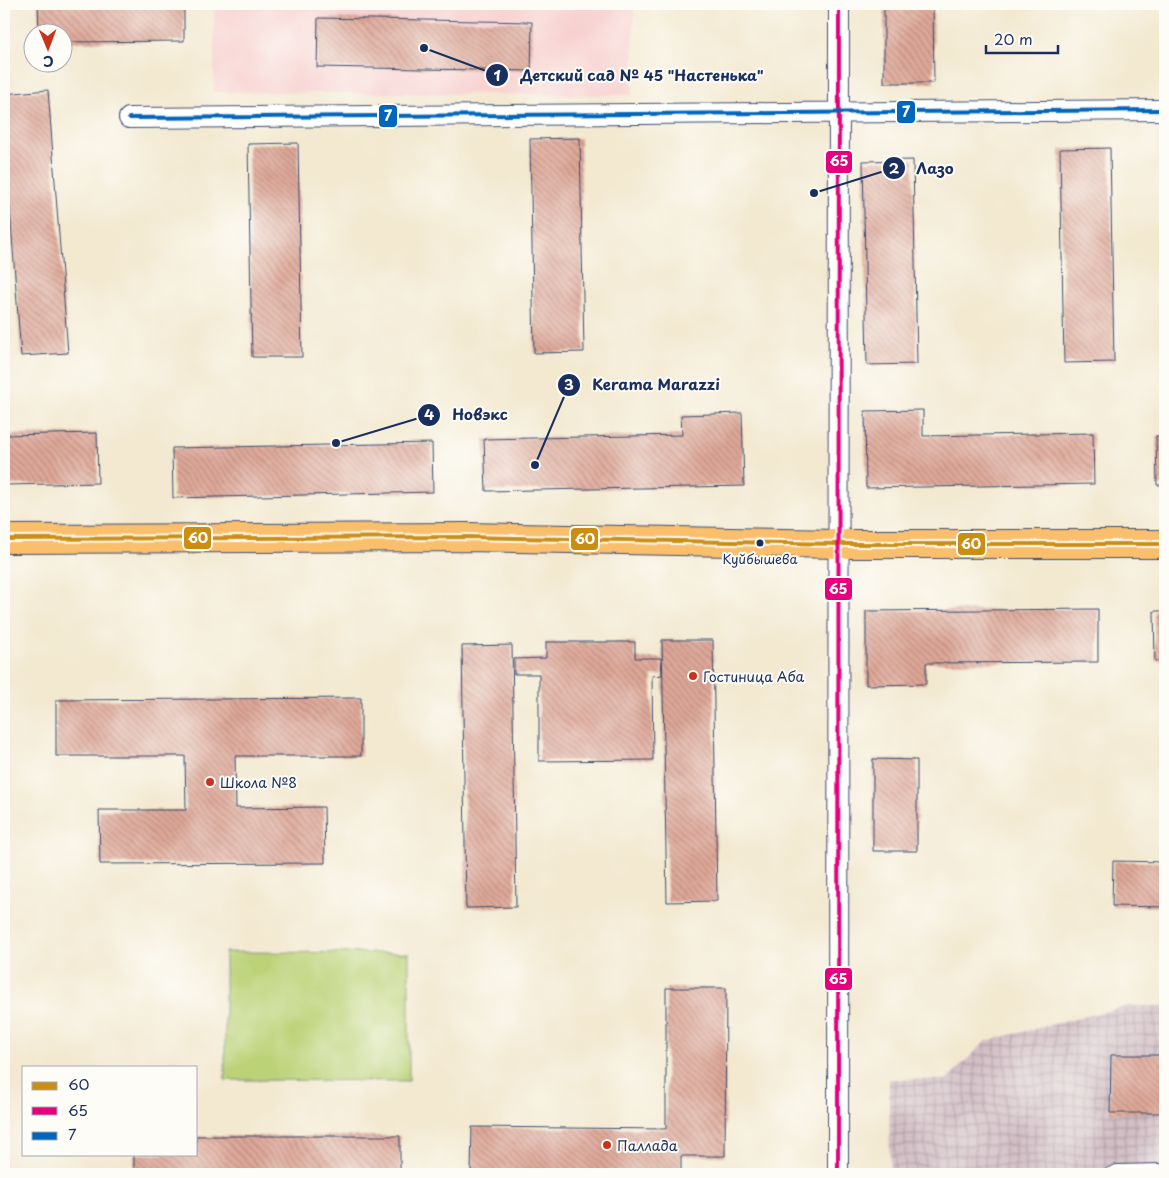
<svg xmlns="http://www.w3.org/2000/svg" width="1169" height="1178" font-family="'Playpen Sans',sans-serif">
  <defs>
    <pattern id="industrial-grid" width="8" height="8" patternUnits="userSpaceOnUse" patternTransform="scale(1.25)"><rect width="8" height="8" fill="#d2bec5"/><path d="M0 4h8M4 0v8" fill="none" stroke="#aa9ba3"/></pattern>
    <pattern id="building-back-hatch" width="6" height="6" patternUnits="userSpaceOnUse" patternTransform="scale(1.25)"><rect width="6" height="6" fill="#dfa898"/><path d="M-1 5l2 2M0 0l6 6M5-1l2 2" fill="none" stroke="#b4897f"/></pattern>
  </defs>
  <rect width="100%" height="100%" fill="#fdfcf7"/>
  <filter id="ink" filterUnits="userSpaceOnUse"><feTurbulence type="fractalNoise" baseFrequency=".02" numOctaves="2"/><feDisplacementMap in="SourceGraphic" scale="10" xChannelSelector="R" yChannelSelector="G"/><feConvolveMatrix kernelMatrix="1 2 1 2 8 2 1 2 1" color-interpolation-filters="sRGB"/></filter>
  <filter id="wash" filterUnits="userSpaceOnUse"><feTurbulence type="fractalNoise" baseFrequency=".0096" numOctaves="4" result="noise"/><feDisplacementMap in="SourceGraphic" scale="20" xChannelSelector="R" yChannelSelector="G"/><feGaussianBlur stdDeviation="1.12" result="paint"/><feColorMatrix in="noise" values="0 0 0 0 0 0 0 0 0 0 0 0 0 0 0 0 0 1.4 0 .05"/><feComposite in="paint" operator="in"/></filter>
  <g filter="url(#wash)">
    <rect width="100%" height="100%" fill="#f3e9d1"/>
    <path fill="#f7d0cf" d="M214,4H634L633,95L214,92Z"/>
    <path fill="url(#industrial-grid)" d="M1128,1006H1165V1174H890L889,1079L946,1080L986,1041Z"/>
    <path fill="#bbd277" stroke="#6b806a" d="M225,952L409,953V1081L225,1080Z"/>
    <g id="blocks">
      <path fill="url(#building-back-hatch)" d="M38,4H184V41L62,42V32H39Z
        M884,4H933L934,83H884Z
        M318,18L532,22L531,71L317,67Z
        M48,90L68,353L21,356L4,129V94Z
        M580,138L584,352L534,353L530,139Z
        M298,143L302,357H252L248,144Z
        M1110,148L1114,362L1064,363L1060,149Z
        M913,160L917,364L867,365L863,161Z
        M923,410V436L1093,433L1094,484L866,488L865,411Z
        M742,413L744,486L486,491L484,439L682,435L681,415Z
        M97,433L98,483L4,485V435Z
        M1165,435V485H1157L1156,436Z
        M432,443L433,492L173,498L172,448Z
        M1098,609V662L926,663V684L866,685V611Z
        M1154,611H1165V661H1155Z
        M662,640H713L717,901L667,902Z
        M546,642H635V658H661L662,675L652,676L653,760L539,761V674H514V659L546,658Z
        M512,645L516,907L466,908L462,646Z
        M361,698V756H235L236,808L324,807L325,863L100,864L99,810H186L185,756H56V700Z
        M873,759L917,760V851H873Z
        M1113,861L1165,862V907L1112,906Z
        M666,988H726L725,1156H681V1174H471L472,1127L666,1129Z
        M1111,1055H1165V1113H1110Z
        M196,1136H400V1174H134V1154H196Z"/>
    </g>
  </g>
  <g filter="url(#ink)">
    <use href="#blocks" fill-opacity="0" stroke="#3b4b6f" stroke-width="1"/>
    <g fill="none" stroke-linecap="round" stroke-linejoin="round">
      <defs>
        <path id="lane" d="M1107,1174L1117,1170L1165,1169"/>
        <path id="street" d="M129,118L1165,110
          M838,1174L839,4"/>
        <path id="primary" d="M4,539L467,537L840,544H1165"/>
      </defs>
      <use href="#lane" stroke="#3b4b6f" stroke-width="12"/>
      <use href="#street" stroke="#3b4b6f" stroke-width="22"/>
      <use href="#primary" stroke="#3b4b6f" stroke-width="30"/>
      <use href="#lane" stroke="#fff" stroke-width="10"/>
      <use href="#street" stroke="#fff" stroke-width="20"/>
      <use href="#primary" stroke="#f9bf6d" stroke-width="28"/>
      <defs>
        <path id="bus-1" d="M4,539L467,537L840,544H1165"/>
        <path id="bus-2" d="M838,1174L839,4"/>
        <path id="bus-3" d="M129,118L1165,110"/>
      </defs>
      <use href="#bus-1" stroke="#fdfcf7" stroke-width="8"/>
      <use href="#bus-2" stroke="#fdfcf7" stroke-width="8"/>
      <use href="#bus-3" stroke="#fdfcf7" stroke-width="8"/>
      <use href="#bus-1" stroke="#cb8e13" stroke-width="4"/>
      <use href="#bus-2" stroke="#e5007d" stroke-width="4"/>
      <use href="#bus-3" stroke="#0065bd" stroke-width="4"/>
    </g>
  </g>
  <circle fill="#1b2f5e" stroke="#fdfcf7" stroke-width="2" cx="760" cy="543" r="4.5"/>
  <g fill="#c8321e" stroke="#fdfcf7" stroke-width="2">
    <circle cx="693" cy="676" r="5"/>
    <circle cx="210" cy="782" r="5"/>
    <circle cx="607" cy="1145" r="5"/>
  </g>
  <g text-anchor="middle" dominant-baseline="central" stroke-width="4" stroke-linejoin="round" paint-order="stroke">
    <g font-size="13" fill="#1b2f5e" stroke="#fdfcf7">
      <text x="760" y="558">Куйбышева</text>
    </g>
    <g font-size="14" fill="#1b2f5e" stroke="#fdfcf7" text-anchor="start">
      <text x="703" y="676">Гостиница Аба</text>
      <text x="220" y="782">Школа №8</text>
      <text x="617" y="1145">Паллада</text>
    </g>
  </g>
  <path fill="none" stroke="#1b2f5e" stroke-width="2" d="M424 48L497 75M814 193L894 168M535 465L569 385M336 443L429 415"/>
  <g fill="#1b2f5e" stroke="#fdfcf7" stroke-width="2">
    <circle cx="424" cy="48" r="5"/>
    <circle cx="814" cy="193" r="5"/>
    <circle cx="535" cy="465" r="5"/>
    <circle cx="336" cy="443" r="5"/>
    <circle cx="497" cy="75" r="12"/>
    <circle cx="894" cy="168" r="12"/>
    <circle cx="569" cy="385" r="12"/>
    <circle cx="429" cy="415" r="12"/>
  </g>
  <g font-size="15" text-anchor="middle" font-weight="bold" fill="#fff">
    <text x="497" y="81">1</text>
    <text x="894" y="174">2</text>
    <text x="569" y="390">3</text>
    <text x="429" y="420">4</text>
  </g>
  <g font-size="15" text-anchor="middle" font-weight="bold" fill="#1b2f5e" stroke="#fdfcf7" stroke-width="4" stroke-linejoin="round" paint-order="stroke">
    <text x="642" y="81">Детский сад № 45 "Настенька"</text>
    <text x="935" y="174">Лазо</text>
    <text x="656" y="390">Kerama Marazzi</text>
    <text x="480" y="420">Новэкс</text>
  </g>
  <g stroke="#fdfcf7" stroke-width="2">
    <rect x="896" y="100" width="20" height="24" rx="5" fill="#0065bd"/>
    <rect x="378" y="104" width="20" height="24" rx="5" fill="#0065bd"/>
    <rect x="825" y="150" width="28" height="24" rx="5" fill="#e5007d"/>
    <rect x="183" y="526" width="29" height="24" rx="5" fill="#cb8e13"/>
    <rect x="570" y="527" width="29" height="24" rx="5" fill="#cb8e13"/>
    <rect x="957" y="532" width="29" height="24" rx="5" fill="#cb8e13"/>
    <rect x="824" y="577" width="29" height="24" rx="5" fill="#e5007d"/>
    <rect x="824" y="967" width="29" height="24" rx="5" fill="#e5007d"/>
  </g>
  <g font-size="14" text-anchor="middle" font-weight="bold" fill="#fff">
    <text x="906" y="117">7</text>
    <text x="388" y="121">7</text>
    <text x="839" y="166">65</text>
    <text x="198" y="543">60</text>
    <text x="585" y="544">60</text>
    <text x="971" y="549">60</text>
    <text x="838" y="594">65</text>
    <text x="838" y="984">65</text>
  </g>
  <rect width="1169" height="1178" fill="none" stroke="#fdfcf7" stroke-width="20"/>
  <rect x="22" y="1066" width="175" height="90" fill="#fdfcf7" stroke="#a3aaba"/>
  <rect x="32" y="1082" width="25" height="8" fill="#cb8e13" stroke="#a3aaba"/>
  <text x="68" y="1090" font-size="15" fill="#1b2f5e">60</text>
  <rect x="32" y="1107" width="25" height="8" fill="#e5007d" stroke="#a3aaba"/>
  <text x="68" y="1116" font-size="15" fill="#1b2f5e">65</text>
  <rect x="32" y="1132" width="25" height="8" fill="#0065bd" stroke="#a3aaba"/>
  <text x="68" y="1140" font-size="15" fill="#1b2f5e">7</text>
  <g transform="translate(48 48) rotate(179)"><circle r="24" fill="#fdfcf7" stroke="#a3aaba"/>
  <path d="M0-4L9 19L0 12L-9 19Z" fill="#c8321e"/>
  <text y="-8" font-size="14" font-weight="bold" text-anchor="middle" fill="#1b2f5e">С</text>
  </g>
  <path d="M986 45v8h72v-8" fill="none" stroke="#1b2f5e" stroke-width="2.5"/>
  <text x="994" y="45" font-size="15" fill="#1b2f5e" stroke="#fdfcf7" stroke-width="4" paint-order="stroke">20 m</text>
</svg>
